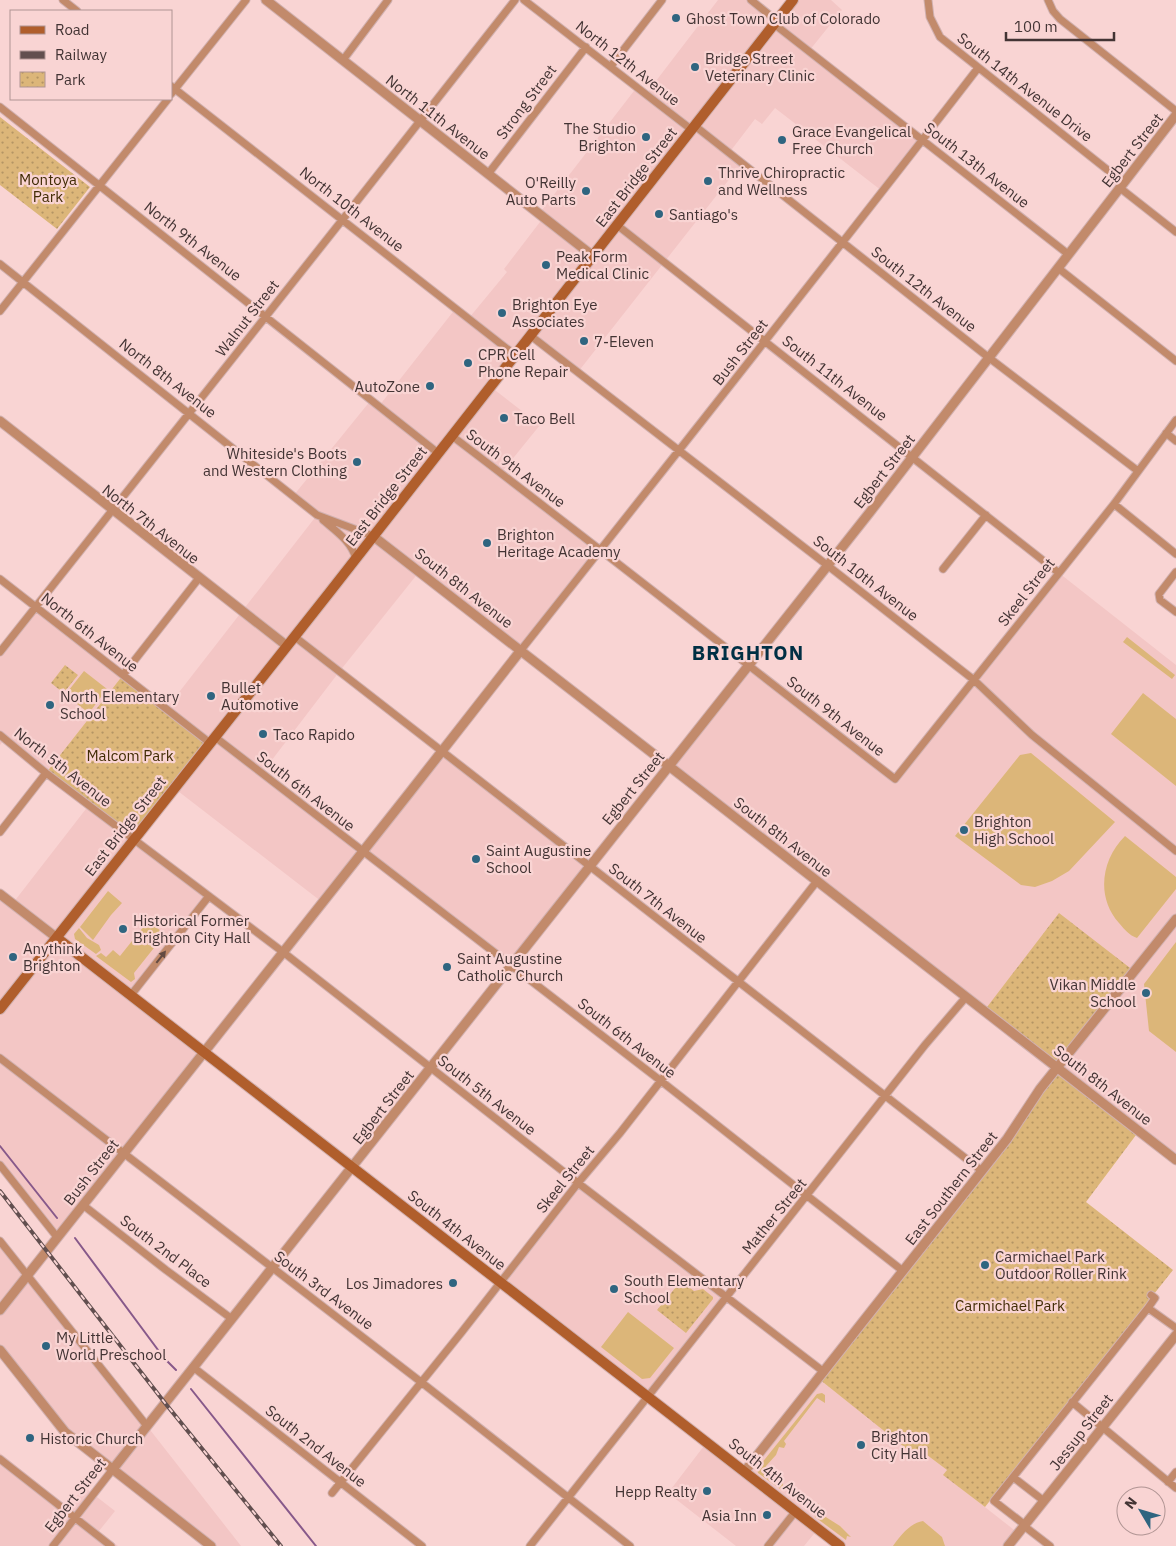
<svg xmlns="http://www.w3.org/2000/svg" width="1176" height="1546" font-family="'IBM Plex Sans',sans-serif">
  <defs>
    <pattern id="park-dots" width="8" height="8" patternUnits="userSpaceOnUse" patternTransform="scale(1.25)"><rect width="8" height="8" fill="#dcb679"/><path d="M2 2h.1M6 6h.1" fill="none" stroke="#b49564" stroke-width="1.8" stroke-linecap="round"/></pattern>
  </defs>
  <rect width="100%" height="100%" fill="#f9d4d3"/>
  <path fill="#f3c6c5" d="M718,0H751L777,20L793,0H831L842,10L809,51L923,140L882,191L775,108L762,124L755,119L729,153L742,163L578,372L531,336L491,387L540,425L501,473L601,549L521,650L419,572L339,672L262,773L362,852L442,752L590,866L512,966L362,852L322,902L174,788L166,709L317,515L294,495L371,400L379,406L456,308L469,318L507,272L504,269L543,218L539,214L637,87L646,94Z
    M1059,573L1176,665V1159L669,766L747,666L895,779Z
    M35,607L123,675L46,773L5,739L0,745V652Z
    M89,805L209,896L131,995L204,1051L57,1237L0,1165V894L13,903Z
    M578,1182L727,1296L648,1397L500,1282Z
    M0,1241L147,1426L241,1546H211L65,1432L0,1350Z
    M819,1379L918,1457L923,1452L947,1470L944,1475L1018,1533L1008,1546H840L818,1529L804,1546H736L668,1493L707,1442L744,1471Z
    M0,1453L68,1507L84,1487L115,1511L99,1531L118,1546H0Z"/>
  <path fill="#dcb679" d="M1127,637L1175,675L1172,679L1123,642Z
    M84,671L107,689L89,713L65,695Z
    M1143,693L1176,719V786L1111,734Z
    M1031,753L1115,822L1069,871L1052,881L1035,887L1021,885L955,836L1020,755Z
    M1125,836L1176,877V889L1137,938C1129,935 1125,930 1119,923C1096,897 1101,860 1125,836Z
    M108,891L122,903L111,915L93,940L80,927Z
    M148,921L165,934L134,973L135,979L131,982L96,956L101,953L106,957L113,950L120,956Z
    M79,928L87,938L99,945L101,950L96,954L75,939L74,934Z
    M1176,942V1052L1149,1031L1144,984Z
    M628,1312L674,1348L650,1378L642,1379L601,1347Z
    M822,1393L825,1395V1403L817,1398L784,1441L786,1444L784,1448L779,1447L776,1455L766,1466L767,1470L783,1479V1491L758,1473L757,1469L817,1394Z
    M819,1503L817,1509L821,1514L840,1526L851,1537L847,1536L846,1540L815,1517L814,1509Z
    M923,1521L942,1537L945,1546H893C900,1536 910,1523 923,1521Z"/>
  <path fill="url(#park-dots)" d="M0,117L90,187L57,229L0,185Z
    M65,665L78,675L66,690L63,688L61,691L51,683Z
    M123,675L210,743L134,839L46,773Z
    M1059,913L1134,971L1058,1067L1139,1131L1086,1202L1173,1270L985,1507L943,1475L947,1470L923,1452L918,1458L819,1379L1057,1068L984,1011Z
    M681,1281L694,1291L703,1289L713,1297V1299L686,1333L657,1310Z"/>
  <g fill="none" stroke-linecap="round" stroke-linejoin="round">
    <path stroke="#87598a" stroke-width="2" d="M0,1146L57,1218
      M75,1238L164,1358L176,1370
      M191,1389L316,1546"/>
    <defs>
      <path id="minor" d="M63,0L77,11
        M524,0L692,130
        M751,0L777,21
        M928,0L930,17L940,37L1124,183
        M1048,0L1053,11L1060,19L1176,111
        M774,24L1068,254
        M343,60L388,0
        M611,66L662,0
        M171,86L515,355
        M171,94L246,0
        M0,107L438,453
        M695,126L988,357L1138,471
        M488,174L586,47
        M1120,188L1176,232
        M617,225L1059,573
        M0,264L317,515L373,536
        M1058,268L1176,361
        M0,311L168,99
        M531,336L827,565L974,680L1032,735L1176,851
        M1166,433L1176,441
        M452,436C601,549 747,665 895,779L1114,504L1176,420
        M1114,504L1176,554
        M323,520C336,531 352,542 356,559
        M943,569L986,515
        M1176,572L1159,594L1160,600L1176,612
        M0,579L210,743
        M295,637L982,1171
        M521,650C674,457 827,264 978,68
        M0,652L343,219L515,0
        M123,675L199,578
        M0,735L46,773L283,952L578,1183L824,1372
        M215,737L661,1081L903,1271
        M0,832L46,773
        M131,995L209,896
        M0,1058L421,1382L630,1546
        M0,1165L57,1237
        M83,1205L166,1270L232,1319
        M0,1241L147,1426
        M1151,1295L1155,1298L1148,1308L1176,1328
        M193,1367L422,1546
        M1072,1402L1176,1488
        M0,1459L111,1546
        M1013,1477L1044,1501
        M1168,1482L1176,1472
        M332,1493L461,1333L578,1183L620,1133L817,881
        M1025,1525L994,1501L1148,1308
        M1024,1526L1050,1546
        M53,1546L113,1469
        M530,1546L925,1045L966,997
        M768,1546L795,1512"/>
      <path id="tertiary" d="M266,0L593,256
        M0,421L287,646
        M373,536L1176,1160
        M0,894L57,938
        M0,1310L410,792L521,650
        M0,1350L65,1432L211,1546
        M113,1469L870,512L1176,115
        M745,1471L1007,1139L1040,1089L1176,919
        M1008,1546L1176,1335"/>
      <path id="secondary" d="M57,938L840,1546
        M0,1009L329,593L793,0"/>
    </defs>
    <use href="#minor" stroke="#d1b1b0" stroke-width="9"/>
    <use href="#tertiary" stroke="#d1b1b0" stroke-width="11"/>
    <use href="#secondary" stroke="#d1b1b0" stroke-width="12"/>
    <use href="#minor" stroke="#c28a6b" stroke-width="7"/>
    <use href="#tertiary" stroke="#c28a6b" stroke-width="9"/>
    <use href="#secondary" stroke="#b05e2c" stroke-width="10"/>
    <defs>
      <path id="rail" d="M0,1191L165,1403L281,1546"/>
    </defs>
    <use href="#rail" stroke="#624f4f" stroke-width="4"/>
    <use href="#rail" stroke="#f9d4d3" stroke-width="2" stroke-dasharray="5.5" stroke-linecap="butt"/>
  </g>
  <defs><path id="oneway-solid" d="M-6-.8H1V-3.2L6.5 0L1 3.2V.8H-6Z" transform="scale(1.25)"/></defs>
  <use fill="#634a42" href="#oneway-solid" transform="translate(161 957) rotate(-52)"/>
  <g fill="#2f6580" stroke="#f9d4d3" stroke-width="2">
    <circle cx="676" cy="18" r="5"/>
    <circle cx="695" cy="67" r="5"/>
    <circle cx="646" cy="137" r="5"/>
    <circle cx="782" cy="140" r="5"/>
    <circle cx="708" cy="181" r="5"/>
    <circle cx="586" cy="191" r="5"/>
    <circle cx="659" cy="214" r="5"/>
    <circle cx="546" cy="265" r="5"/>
    <circle cx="502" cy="313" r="5"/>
    <circle cx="584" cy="341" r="5"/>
    <circle cx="468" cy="363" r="5"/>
    <circle cx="430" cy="386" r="5"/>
    <circle cx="504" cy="418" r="5"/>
    <circle cx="357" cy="462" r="5"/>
    <circle cx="487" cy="543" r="5"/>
    <circle cx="211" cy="696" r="5"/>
    <circle cx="50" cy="705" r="5"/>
    <circle cx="263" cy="734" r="5"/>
    <circle cx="964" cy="830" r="5"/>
    <circle cx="476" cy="859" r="5"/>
    <circle cx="123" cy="929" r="5"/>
    <circle cx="13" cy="957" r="5"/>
    <circle cx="447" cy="967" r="5"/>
    <circle cx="1146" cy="993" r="5"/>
    <circle cx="985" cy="1265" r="5"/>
    <circle cx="453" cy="1283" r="5"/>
    <circle cx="614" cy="1289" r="5"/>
    <circle cx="46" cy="1346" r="5"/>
    <circle cx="30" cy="1438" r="5"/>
    <circle cx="861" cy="1445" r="5"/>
    <circle cx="707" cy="1491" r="5"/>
    <circle cx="767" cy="1515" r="5"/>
  </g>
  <g text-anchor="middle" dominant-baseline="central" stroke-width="4.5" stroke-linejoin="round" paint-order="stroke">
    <g font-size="15" fill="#433434" stroke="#f9d4d3" text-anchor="start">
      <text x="686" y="18">Ghost Town Club of Colorado</text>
      <text x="705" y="58">Bridge Street<tspan x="705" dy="17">Veterinary Clinic</tspan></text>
      <text x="636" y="128" text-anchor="end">The Studio<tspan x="636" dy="17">Brighton</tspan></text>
      <text x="792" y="131">Grace Evangelical<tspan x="792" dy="17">Free Church</tspan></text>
      <text x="718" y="172">Thrive Chiropractic<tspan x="718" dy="17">and Wellness</tspan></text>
      <text x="576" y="182" text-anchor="end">O'Reilly<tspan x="576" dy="17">Auto Parts</tspan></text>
      <text x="669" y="214">Santiago's</text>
      <text x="556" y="256">Peak Form<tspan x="556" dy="17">Medical Clinic</tspan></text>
      <text x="512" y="304">Brighton Eye<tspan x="512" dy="17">Associates</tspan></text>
      <text x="594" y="341">7-Eleven</text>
      <text x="478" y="354">CPR Cell<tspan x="478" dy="17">Phone Repair</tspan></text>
      <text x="420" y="386" text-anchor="end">AutoZone</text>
      <text x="514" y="418">Taco Bell</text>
      <text x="347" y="453" text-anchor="end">Whiteside's Boots<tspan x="347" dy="17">and Western Clothing</tspan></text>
      <text x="497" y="534">Brighton<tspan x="497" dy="17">Heritage Academy</tspan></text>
      <text x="221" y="687">Bullet<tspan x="221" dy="17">Automotive</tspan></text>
      <text x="60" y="696">North Elementary<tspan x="60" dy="17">School</tspan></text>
      <text x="273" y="734">Taco Rapido</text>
      <text x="974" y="821">Brighton<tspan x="974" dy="17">High School</tspan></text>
      <text x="486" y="850">Saint Augustine<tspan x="486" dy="17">School</tspan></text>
      <text x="133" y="920">Historical Former<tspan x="133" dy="17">Brighton City Hall</tspan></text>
      <text x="23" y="948">Anythink<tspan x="23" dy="17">Brighton</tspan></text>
      <text x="457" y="958">Saint Augustine<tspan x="457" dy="17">Catholic Church</tspan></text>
      <text x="1136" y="984" text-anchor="end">Vikan Middle<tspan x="1136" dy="17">School</tspan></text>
      <text x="995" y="1256">Carmichael Park<tspan x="995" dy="17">Outdoor Roller Rink</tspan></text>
      <text x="624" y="1280">South Elementary<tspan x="624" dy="17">School</tspan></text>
      <text x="443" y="1283" text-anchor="end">Los Jimadores</text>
      <text x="56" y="1337">My Little<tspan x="56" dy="17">World Preschool</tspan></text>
      <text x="871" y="1436">Brighton<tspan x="871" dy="17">City Hall</tspan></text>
      <text x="40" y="1438">Historic Church</text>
      <text x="697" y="1491" text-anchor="end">Hepp Realty</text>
      <text x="757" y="1515" text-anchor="end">Asia Inn</text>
    </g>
    <g font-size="15" fill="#433434" stroke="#f9d4d3">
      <text transform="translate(628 63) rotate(38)">North 12th Avenue</text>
      <text transform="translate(1025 87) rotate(38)">South 14th Avenue Drive</text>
      <text transform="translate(526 102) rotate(-53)">Strong Street</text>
      <text transform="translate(438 117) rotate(38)">North 11th Avenue</text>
      <text transform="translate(1132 150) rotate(-52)">Egbert Street</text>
      <text transform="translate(977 165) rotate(38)">South 13th Avenue</text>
      <text transform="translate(636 177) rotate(-52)">East Bridge Street</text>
      <text transform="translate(352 209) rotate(38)">North 10th Avenue</text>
      <text transform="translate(193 241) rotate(38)">North 9th Avenue</text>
      <text transform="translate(924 289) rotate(38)">South 12th Avenue</text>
      <text transform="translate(247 318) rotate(-52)">Walnut Street</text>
      <text transform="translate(740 352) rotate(-52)">Bush Street</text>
      <text transform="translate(168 378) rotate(38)">North 8th Avenue</text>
      <text transform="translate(835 378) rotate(38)">South 11th Avenue</text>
      <text transform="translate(516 468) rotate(37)">South 9th Avenue</text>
      <text transform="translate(884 471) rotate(-52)">Egbert Street</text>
      <text transform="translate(386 496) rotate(-52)">East Bridge Street</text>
      <text transform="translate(151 524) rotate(38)">North 7th Avenue</text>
      <text transform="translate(866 578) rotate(38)">South 10th Avenue</text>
      <text transform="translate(464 588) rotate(38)">South 8th Avenue</text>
      <text transform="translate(1026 592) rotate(-52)">Skeel Street</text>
      <text transform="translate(90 632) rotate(38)">North 6th Avenue</text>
      <text transform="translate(836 716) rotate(38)">South 9th Avenue</text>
      <text transform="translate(63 767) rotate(38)">North 5th Avenue</text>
      <text transform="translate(633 788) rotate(-51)">Egbert Street</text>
      <text transform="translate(306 791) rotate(38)">South 6th Avenue</text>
      <text transform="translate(125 826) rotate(-52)">East Bridge Street</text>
      <text transform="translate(783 837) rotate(38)">South 8th Avenue</text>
      <text transform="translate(658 903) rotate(38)">South 7th Avenue</text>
      <text transform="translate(627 1038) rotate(38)">South 6th Avenue</text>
      <text transform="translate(1103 1085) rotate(38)">South 8th Avenue</text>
      <text transform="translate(487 1095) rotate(38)">South 5th Avenue</text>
      <text transform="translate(383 1107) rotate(-52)">Egbert Street</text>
      <text transform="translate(91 1172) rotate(-52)">Bush Street</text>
      <text transform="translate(565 1179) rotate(-51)">Skeel Street</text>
      <text transform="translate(951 1188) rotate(-52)">East Southern Street</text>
      <text transform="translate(774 1216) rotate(-51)">Mather Street</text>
      <text transform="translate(457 1230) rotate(38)">South 4th Avenue</text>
      <text transform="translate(166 1251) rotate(37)">South 2nd Place</text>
      <text transform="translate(324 1290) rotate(37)">South 3rd Avenue</text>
      <text transform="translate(1081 1432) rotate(-52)">Jessup Street</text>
      <text transform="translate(316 1446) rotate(38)">South 2nd Avenue</text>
      <text transform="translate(778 1478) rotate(38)">South 4th Avenue</text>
      <text transform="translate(75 1495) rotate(-52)">Egbert Street</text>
    </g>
    <g font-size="15" fill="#412c05" stroke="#f9d4d3">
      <text x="48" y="179">Montoya<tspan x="48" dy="17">Park</tspan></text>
      <text x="130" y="755">Malcom Park</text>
      <text x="1010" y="1305">Carmichael Park</text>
    </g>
    <g font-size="20" font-weight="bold" letter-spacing="1" fill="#002f44" stroke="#f9d4d3">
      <text x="748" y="652">BRIGHTON</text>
    </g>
  </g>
  <rect x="10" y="10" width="162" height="90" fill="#f9d4d3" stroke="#b09493"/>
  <rect x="20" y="26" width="25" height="8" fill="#b05e2c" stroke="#b09493"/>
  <text x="55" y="35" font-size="15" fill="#433434">Road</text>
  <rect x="20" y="51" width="25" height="8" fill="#624f4f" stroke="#b09493"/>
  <text x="55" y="60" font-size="15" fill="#433434">Railway</text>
  <rect x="20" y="72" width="25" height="15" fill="url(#park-dots)" stroke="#b09493"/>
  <text x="55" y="85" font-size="15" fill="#433434">Park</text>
  <g transform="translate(1141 1511) rotate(308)"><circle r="24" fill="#f9d4d3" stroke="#b09493"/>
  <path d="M0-4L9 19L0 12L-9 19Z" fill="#2f6580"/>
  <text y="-8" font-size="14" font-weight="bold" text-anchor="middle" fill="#433434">N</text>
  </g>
  <path d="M1006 32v8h108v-8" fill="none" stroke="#433434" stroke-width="2.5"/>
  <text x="1014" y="32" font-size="15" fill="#433434" stroke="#f9d4d3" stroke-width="4" paint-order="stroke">100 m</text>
</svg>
